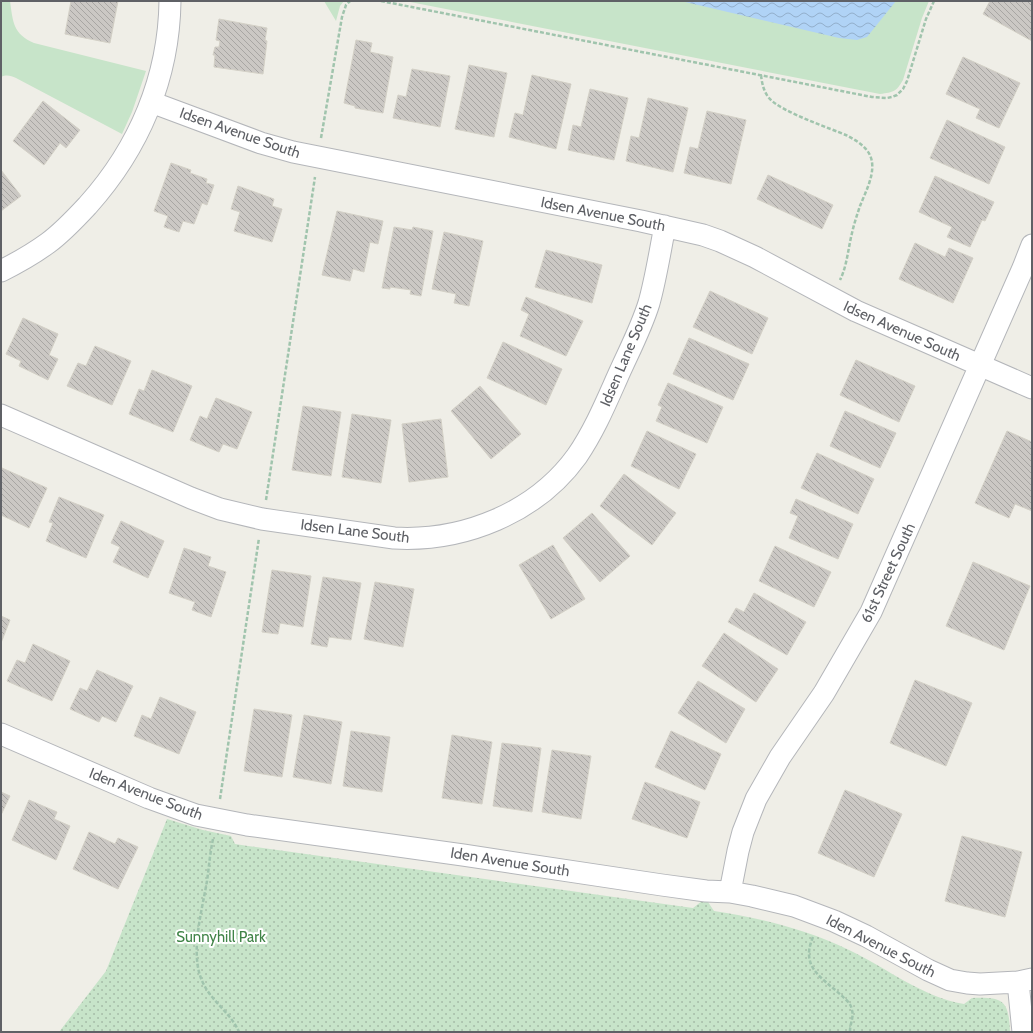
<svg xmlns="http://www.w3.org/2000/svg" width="1033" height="1033" font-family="Cabin,sans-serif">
  <defs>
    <pattern id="park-dots" width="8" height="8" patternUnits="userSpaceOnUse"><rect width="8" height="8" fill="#c7e4c9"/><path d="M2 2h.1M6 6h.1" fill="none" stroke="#a5bca7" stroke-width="1.8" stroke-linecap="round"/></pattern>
    <pattern id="water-waves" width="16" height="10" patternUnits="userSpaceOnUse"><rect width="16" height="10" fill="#b0d3f6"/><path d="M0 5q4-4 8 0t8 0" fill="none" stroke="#92afcb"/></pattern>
    <pattern id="building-back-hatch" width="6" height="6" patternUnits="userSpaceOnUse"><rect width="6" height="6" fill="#cbc8c4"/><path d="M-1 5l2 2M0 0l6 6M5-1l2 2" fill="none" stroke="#a8a6a3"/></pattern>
  </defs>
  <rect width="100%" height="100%" fill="#efeee7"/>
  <path fill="#c7e4c9" d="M1,1H10C13,22 13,34 34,43L146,71L132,112L122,134L16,78C11,76 7,74 1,77Z
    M324,1H344L340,6L336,21Z
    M405,1H929L922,18L903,80C896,92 894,92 880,94Z"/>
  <path fill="url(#park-dots)" d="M167,819L203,830L231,836L235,844L248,846L693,908L702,901L708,902L714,911C761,918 806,929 849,950C887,968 922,997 964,1004L972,998C1002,997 1009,999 1010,1032H59L106,971Z"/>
  <path fill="url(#water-waves)" d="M681,1H896L867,37L857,40L839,38Z"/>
  <path fill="url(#building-back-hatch)" stroke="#d3d0c6" d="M71,1H118L110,43L65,34Z
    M990,1H1032V41L983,14Z
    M219,19L267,28L265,40L267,41L263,74L214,67L215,55H213L215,47H219L220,41L216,40Z
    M356,40L372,43L370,52L393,57L383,113L355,108V106L344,103Z
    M963,57L1020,83L999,128L976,118L980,109L946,94Z
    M469,65L507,73L494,137L455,129Z
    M412,69L450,76L440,127L393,118L398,95L406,97Z
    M532,75L571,84L556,149L509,137L515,113L523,115Z
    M590,89L628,98L614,160L568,150L573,125L581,127Z
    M648,98L688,108L673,172L626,161L631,136L639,138Z
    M43,101L80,130L66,148L60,143L44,165L13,141Z
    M707,111L746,120L731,184L684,173L690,147L698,149Z
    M947,120L1005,147L989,184L930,158Z
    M171,163L191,170L190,173L207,179L206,183L214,185L207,205L202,203L194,224L183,221L179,232L164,227L168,216L154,211Z
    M1,170L21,196L1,211Z
    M768,175L833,205L822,229L757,199Z
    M935,176L994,202L985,221L982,220L970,247L947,237L952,227L919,212Z
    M238,186L274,199L272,206L282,209L272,242L234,231L240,212L231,209Z
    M337,211L383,221L378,244L370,242L364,272L353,269L350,281L322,275Z
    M394,227L412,230L413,227L433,231L421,296L410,294L411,290L390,287V289L382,288Z
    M444,232L483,241L469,306L454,303L456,294L432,289Z
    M915,243L945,257L949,248L973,258L953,303L899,279Z
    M546,250L602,265L592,303L535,287Z
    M710,291L768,318L752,354L693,327Z
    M526,297L583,321L566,356L520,336L529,314L521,310Z
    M23,318L58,334L49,355L58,359L48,380L19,366L21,361L6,354Z
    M689,338L749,364L733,400L673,374Z
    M503,342L562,369L546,405L487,378Z
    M95,346L131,361L112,405L67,386L78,363L86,366Z
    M856,360L915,386L899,422L840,395Z
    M152,370L192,386L173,432L129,414L139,389L144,391Z
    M668,383L723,407L707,443L656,421L662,407L658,405Z
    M480,386L521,434L491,459L451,411Z
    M216,398L252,412L237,449L223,444L219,452L190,440L200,416L207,419Z
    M303,406L341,412L331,476L292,470Z
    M845,411L896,433L880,468L830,446Z
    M352,414L391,420L381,483L342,477Z
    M441,419L448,477L409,482L402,424Z
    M647,431L696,454L679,489L631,466Z
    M1007,431L1032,442V511L1015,504L1009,518L975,503Z
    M817,453L874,479L858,514L801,488Z
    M2,468L47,488L29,528L1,515V471Z
    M624,474L676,513L652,545L600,506Z
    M59,497L104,515L86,558L46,541L53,523L49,522Z
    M796,499L853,524L838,559L789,538L798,516L790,513Z
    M592,513L630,556L600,582L563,538Z
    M121,521L164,541L148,578L113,562L120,547L111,543Z
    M553,545L585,599L551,619L519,565Z
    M775,546L831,572L814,607L759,581Z
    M184,548L211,557L208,566L226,572L211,617L192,610L195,602L169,593Z
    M973,562L1030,586L1004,650L946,626Z
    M272,570L311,576L303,627L280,623L278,634L262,632Z
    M323,577L361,583L351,640L329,637L327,647L311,644Z
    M375,582L414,589L403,647L364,639Z
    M754,593L806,622L787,655L728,622L736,608L744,612Z
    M1,616L10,620L1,643Z
    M724,633L778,669L756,702L702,666Z
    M33,644L70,661L52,701L7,681L17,660L25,663Z
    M97,670L133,686L116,722L102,716L99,722L70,709L80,688L87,691Z
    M915,680L972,703L946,766L890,743Z
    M698,681L745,709L726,743L678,713Z
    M160,697L196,712L179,754L134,736L142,715L151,719Z
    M254,709L292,715L282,777L244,771Z
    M304,715L342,722L331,784L293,777Z
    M351,731L390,737L382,792L343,786Z
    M671,731L721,754L705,790L655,767Z
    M452,735L492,742L482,804L442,798Z
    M502,743L541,748L532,812L493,806Z
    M552,750L591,756L581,819L542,812Z
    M645,782L700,802L687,838L632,819Z
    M845,790L902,814L874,877L818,853Z
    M1,792L10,796L1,815Z
    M29,800L57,812L54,819L70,826L56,860L12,840Z
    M89,832L115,844L118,838L138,847L118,889L73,869Z
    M962,836L1022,852L1005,917L945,901Z"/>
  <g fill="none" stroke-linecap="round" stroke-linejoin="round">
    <defs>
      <path id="minor" d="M151,102L261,143L293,152L641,221L703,235L720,241L755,257L856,311L1032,388
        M1,271C17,263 33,254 48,243C63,232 75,219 88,205C139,148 169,78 170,1
        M1,415L191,498L220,509L262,519L394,538C463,542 536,513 577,456C594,431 605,405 617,378C628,353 641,329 649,303C656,278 660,251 665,226
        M1,734L149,798L196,815L247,825L463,855L662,885L706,891L730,892L752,896L794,906L834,921L866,936L928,970L950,980L967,983L980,984L1018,982
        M730,892L738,851L743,832L756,799L780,757L824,693L871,612L1023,268L1032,245
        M1023,1032L1018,982L1032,979"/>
    </defs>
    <use href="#minor" stroke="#b4b6ba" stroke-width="23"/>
    <path stroke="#a0c4ad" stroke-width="2.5" stroke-dasharray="4 2" stroke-linecap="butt" d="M381,1L872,97L887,98L892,97L897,95L903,89L907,81L926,19L934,1
      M761,75C762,84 764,92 769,98C781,112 830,128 848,136C859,142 870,149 872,162C874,177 865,193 860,206C857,215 854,224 852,233C848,249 847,266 840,280
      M321,138L342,17L346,5L350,1
      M266,500L315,177
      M220,799L259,538
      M213,839C210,853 209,867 207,881C202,911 189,955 203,983C212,1002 231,1013 239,1032
      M813,937C800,967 821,977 841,995C845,999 851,1003 852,1010C854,1017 850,1024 850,1031"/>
    <use href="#minor" stroke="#fff" stroke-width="21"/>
  </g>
  <g text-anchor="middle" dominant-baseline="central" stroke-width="4" stroke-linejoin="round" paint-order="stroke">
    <g font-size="15" fill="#5f6166" stroke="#fff">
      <text transform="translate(240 133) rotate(19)">Idsen Avenue South</text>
      <text transform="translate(603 214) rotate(11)">Idsen Avenue South</text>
      <text transform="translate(902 331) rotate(24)">Idsen Avenue South</text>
      <text transform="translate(626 355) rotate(-67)">Idsen Lane South</text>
      <text transform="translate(355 531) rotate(7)">Idsen Lane South</text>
      <text transform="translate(888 573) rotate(-65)">61st Street South</text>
      <text transform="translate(146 794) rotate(21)">Iden Avenue South</text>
      <text transform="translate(510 862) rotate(9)">Iden Avenue South</text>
      <text transform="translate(881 946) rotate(27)">Iden Avenue South</text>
    </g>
    <g font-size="15" fill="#408447" stroke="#fff">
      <text x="221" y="937">Sunnyhill Park</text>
    </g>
  </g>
  <rect width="1033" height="1033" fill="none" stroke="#5f6166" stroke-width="4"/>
</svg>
